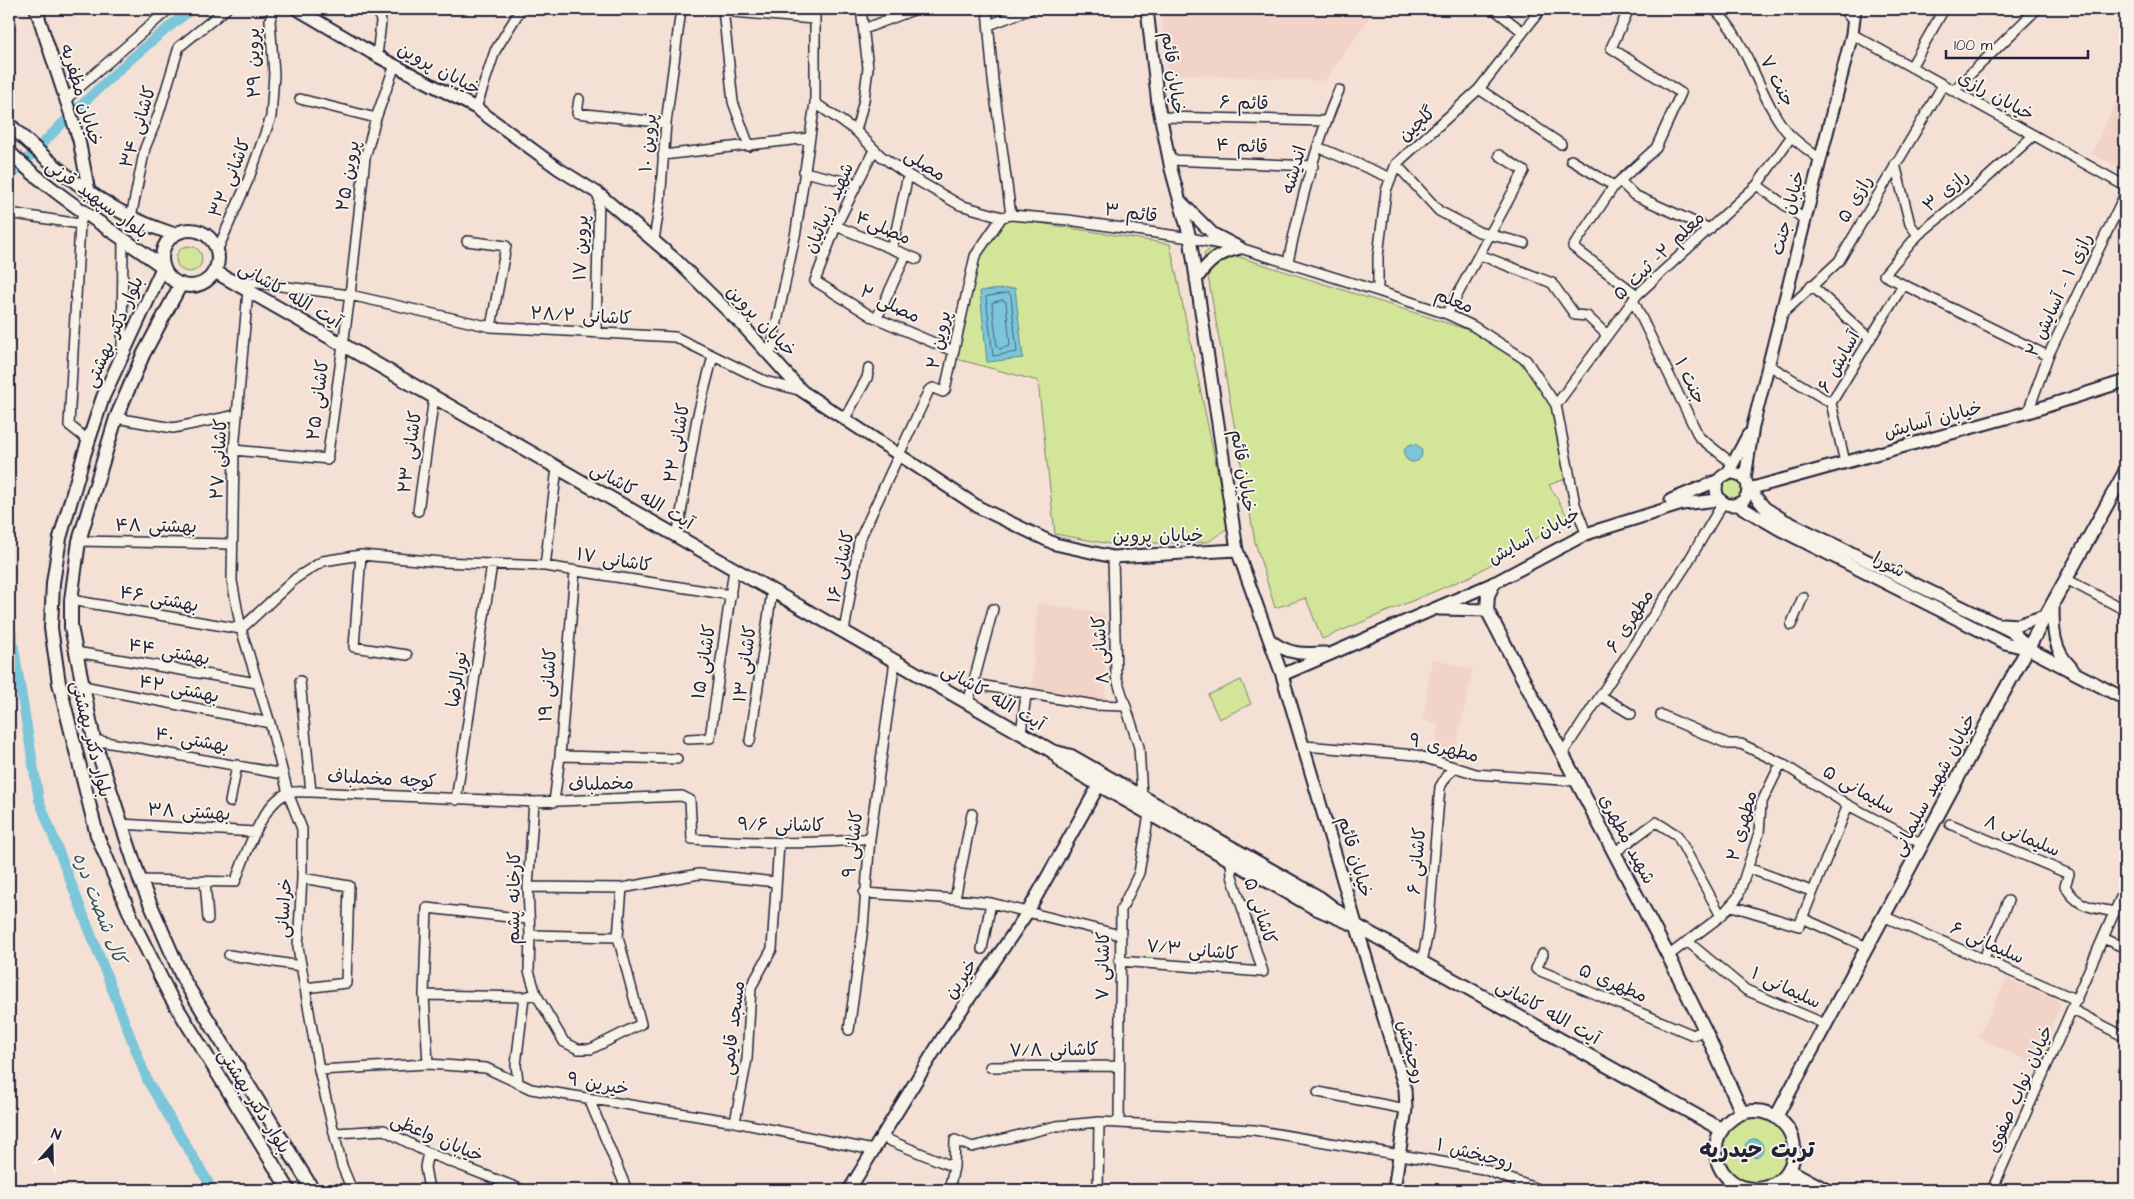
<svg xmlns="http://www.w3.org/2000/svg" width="2134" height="1199" font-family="'Architects Daughter','Playpen Sans Arabic',sans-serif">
  <rect width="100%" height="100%" fill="#f4e0d5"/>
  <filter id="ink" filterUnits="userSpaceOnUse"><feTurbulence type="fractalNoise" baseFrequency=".02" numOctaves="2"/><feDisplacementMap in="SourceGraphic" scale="10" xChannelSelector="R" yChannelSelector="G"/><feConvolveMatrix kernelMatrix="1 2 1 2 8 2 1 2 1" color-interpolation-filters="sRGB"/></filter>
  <g filter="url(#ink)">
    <path fill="#f2d3c8" d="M1161,9H1376L1324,81L1166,73Z
      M2125,84V170L2091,154Z
      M1037,603L1105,613V698L1103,701L1032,690Z
      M1432,658L1473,670L1454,756L1435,751L1438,725L1423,720Z
      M2006,979L2057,999L2061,1006L2033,1064L1978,1037Z"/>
    <path fill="#d3e598" stroke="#7a846a" d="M1002,217L1170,244L1229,527L1208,542L1110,544L1055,534L1038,381L953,358L975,262Z
      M176 259a13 13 0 1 1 26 0a13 13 0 1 1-26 0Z
      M1211,248L1472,331L1520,359L1551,407L1565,479L1549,485L1569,519L1471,576L1322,639L1306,598L1275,608L1255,542L1204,254Z
      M1722 490a10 10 0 1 1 20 0a10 10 0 1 1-20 0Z
      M1241,680L1251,704L1219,719L1208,695Z
      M1721 1150a34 34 0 1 1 68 0a34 34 0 1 1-68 0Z"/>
    <path fill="#7bc6da" stroke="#57849a" d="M1015,288L1023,358L987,362L980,291Z
      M1404 453a9 9 0 1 1 18 0a9 9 0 1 1-18 0Z
      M1745 1148a9 9 0 1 1 18 0a9 9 0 1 1-18 0Z"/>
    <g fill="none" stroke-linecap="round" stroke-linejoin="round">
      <path stroke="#46647b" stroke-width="1" d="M1009,293L1011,296L1017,352L993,356L986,297Z
        M1003,300L1006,302L1010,346L999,349L997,347L992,303Z"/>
      <path stroke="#57849a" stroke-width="3" d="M9,179L12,175"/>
      <path stroke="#7bc6da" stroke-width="10" d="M12,175C68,116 127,58 192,9
        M9,618L39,800L148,1082L213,1190"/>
      <defs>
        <path id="minor" d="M723,9L733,102L749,146
          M987,9L993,80L1011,215
          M1494,9L1523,32
          M1629,9L1611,48L1681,93L1656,148L1614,186L1573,247L1637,295
          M1714,9C1746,38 1755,85 1779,121C1789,138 1806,148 1821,160
          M1843,9L1854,22
          M723,11L813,19
          M989,25L1031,9
          M864,29L916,9
          M1852,34L2125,186
          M377,56L381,22L379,9
          M1911,67L1944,9
          M1479,89L1561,144
          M1953,91L2037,9
          M66,99L169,9
          M300,99L376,118
          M579,99L577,113L666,123
          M815,103L856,131L881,156L908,175L960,205L1002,217L1011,215L1068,220L1190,238L1240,248L1378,291L1447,314L1473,326L1526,360L1556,405L1575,504L1584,528
          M476,108L495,51L521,9
          M1162,117L1325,121
          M856,131L864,100L868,68L861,9
          M2034,135L1978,186L1918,235L1884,275L2048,356
          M1318,147L1391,178
          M874,150L836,226L815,281L871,316L953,351
          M663,155L809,138
          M1170,160L1313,166
          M1571,160L1614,186
          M1396,164L1439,211L1479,232L1524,243
          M1895,164L1910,224L1918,235
          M804,172L856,184
          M1621,182L1634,195L1710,229
          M1757,185L1804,219
          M9,213L80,224
          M84,213L80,224L69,425L89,441
          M131,217L145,148L158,116L179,47L226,9
          M836,226L917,259
          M654,240L660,202L666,123L681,9
          M467,241L506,246L491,327
          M892,249L908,175
          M217,251L249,178L271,117L274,74L270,20L274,9
          M1480,255L1552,283L1575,315L1587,316L1606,334
          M1288,262C1300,204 1315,145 1339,90
          M234,280L350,295L491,327L675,337L765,381L802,391
          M1811,285L1870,339
          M248,291L234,450L232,581L241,629L270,723L288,793L302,829V878L298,947L319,1070L342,1166L352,1190
          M1378,291V256L1386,191L1396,164L1479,89L1541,9
          M1633,300L1699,437L1733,464
          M1447,314L1524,171L1499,155
          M1781,315L1839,261L1943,85
          M877,318L906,255
          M596,333L599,194
          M122,352L123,238
          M770,355L796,231L815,103V9
          M1767,364L1831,403
          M1556,405L1637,295L1757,185L1791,137
          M2028,412L2048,356L2125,194
          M116,418L173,428L237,415
          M844,420L867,378L869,368
          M234,450L328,459
          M327,460L350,295L365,158L376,118L395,65
          M1845,462L1831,403L1903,285
          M418,511L434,397
          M677,537L697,418L713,356
          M79,541L232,544
          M361,555L354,647L407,655
          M1113,557L1116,676L1139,747L1142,797
          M545,566L557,468
          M2066,579L2125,610
          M71,600L241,629
          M1791,625L1803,597
          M241,629L296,578L323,561L361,555L441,562L545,566L731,595
          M844,632L859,541L929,390L933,388L943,392L945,390L975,256L1002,217
          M76,652L257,683
          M300,681L311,792
          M974,684L1094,705L1124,706
          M83,686L270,723
          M1601,696L1631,714
          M968,703L993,609
          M1661,715L1728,744H1741L1781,763L1848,805L1922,844
          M1021,733L1026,695
          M688,739L710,738L734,569
          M94,740L283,774
          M750,741L772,591
          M1304,746L1416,755L1476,774L1576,781
          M1562,754L1685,567L1723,503
          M560,756L677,759
          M456,800L492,564
          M230,802L237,765
          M534,802L528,887L530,935L529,971L536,994L564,1042L578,1049H591L641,1024L618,937L622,888L699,874L776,882
          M554,802L560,756L575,570
          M120,824L255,832
          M1950,824L2069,874L2065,886C2078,908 2091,907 2115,912
          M1614,853L1656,822L1677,835L1721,916
          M1748,868L1811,891
          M302,878L349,886L346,983L305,988
          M140,880L235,882C245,858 261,803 288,793C294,791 304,792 311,792L534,802L682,796L690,800L692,839C751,842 811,846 870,838
          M205,881L208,919
          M528,887L622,888
          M864,893L955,899L991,903L1120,935
          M955,899L972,814
          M1732,906L1799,926L1848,805
          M1883,916L2077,1000
          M1802,918L1867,947
          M530,935L618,937
          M2103,938L2125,948
          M1687,941L1746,990L1825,1024
          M982,949L991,903
          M1543,954L1536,969L1693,1035L1705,1030
          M229,955L301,966
          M1668,956L1721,916L1738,897L1759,833L1761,804L1781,763
          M1984,958L2008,901
          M1119,961L1263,972L1232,876L1231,859
          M1422,962L1428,932L1440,787L1447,775L1455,768
          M424,995L524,997L536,994
          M2073,1010L2125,1037
          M849,1030L863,928L870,838L895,661
          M428,1064L424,995L427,908L528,919
          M990,1067L1119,1066
          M319,1070L428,1064L486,1068L531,1089L735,1122L873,1150
          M518,1081L516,1065L524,997
          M1318,1092L1406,1109
          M589,1099L627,1190
          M735,1122L747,1059L751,987L772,949L779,843
          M1119,1122L1121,910L1139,873L1149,814
          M336,1133L384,1130L428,1153L523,1190
          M881,1137L954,1167
          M428,1153L425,1167L429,1190
          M949,1190L954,1167L955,1140L972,1147L1056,1126L1099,1122L1254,1130L1483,1169L1540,1190
          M1013,1190H1044
          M1098,1190L1099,1122
          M1992,1190L2125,888"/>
        <path id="tertiary" d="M36,9L79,140L89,192
          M297,9L377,56L476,108L559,169L599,194L676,260L744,327L802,391L980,508L1055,544L1113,557L1237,550
          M1147,9L1158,104L1171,169L1190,238L1237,550L1282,675L1405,1089L1406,1109L1394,1190
          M1181,202L1213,234L1240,248
          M1196,280C1207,262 1219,253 1240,248
          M1716 489a16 16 0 1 1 32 0a16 16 0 1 1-32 0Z
          M1727,475L1748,435
          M1745,478L1753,426L1852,34L1855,9
          M1671,500L1719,480
          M1736,504L1779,529L2005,643L2029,649L2125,699
          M2053,603C2053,627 2052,649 2071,667
          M1439,609L1487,610
          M2003,624L2018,625L2047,615
          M1270,640C1288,655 1303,654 1325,653
          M2029,649L2013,632L1784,520L1765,508L1749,489L2028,412L2125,381
          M1282,675L1494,583L1586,534L1682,504L1718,500
          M849,1190L943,1037L1027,913L1099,785"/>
        <path id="secondary" d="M9,124C45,159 85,194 131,217C144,224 159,229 173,234
          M9,152C56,197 111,229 163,267L103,397L84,455L60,538L53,583L51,628L59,683L97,835L136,928L170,996L289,1190
          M162 258a28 28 0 1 1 56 0a28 28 0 1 1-56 0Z
          M214,271L1052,751L1071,756L1320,898L1357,926
          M181,284L143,355L116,418L79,541L71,600V627L94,740L140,880L183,979L313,1190
          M1494,583L1488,595L1487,610L1670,959L1705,1030L1742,1113
          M1052,751L1065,765L1099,785L1315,908L1357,926L1722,1130
          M1716 1150a39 39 0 1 1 78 0a39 39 0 1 1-78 0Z
          M1776,1117L2000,699L2125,472
          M1789,1170L1826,1190
          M1783,1177L1806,1190"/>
      </defs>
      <use href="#minor" stroke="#22223b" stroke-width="12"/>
      <use href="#tertiary" stroke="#22223b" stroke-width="15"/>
      <use href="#secondary" stroke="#22223b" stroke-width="16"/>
      <use href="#minor" stroke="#f7f3e8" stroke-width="9"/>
      <use href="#tertiary" stroke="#f7f3e8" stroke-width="11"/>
      <use href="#secondary" stroke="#f7f3e8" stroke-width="12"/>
    </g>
  </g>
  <g text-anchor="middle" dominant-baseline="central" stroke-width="4" stroke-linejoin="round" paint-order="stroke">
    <g font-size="18" fill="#22223b" stroke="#f7f3e8">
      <text transform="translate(254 63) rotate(-91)">پروین ۲۹</text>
      <text transform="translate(439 69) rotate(28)">خیابان پروین</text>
      <text transform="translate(1173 73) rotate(82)">خیابان قائم</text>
      <text transform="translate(1777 81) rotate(63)">جنت ۷</text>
      <text transform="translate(81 95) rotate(73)">خیابان مظفریه</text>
      <text transform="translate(1996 96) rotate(29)">خیابان رازی</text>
      <text transform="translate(1244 103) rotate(2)">قائم ۶</text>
      <text transform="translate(1417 124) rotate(-42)">گلچین</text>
      <text transform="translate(138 127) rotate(-73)">کاشانی ۳۴</text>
      <text transform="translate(648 143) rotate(-85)">پروین ۱۰</text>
      <text transform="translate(1242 146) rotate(2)">قائم ۴</text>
      <text transform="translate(925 165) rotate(32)">مصلی</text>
      <text transform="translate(1294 170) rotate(-74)">اندیشه</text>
      <text transform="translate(348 176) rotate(-81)">پروین ۲۵</text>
      <text transform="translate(230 178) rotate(-68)">کاشانی ۳۲</text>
      <text transform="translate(1946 191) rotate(-40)">رازی ۳</text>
      <text transform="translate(97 199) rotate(36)">بلوار سپهبد قرنی</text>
      <text transform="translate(1855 199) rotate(-60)">رازی ۵</text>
      <text transform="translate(829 208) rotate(-66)">شهید زیبائیان</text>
      <text transform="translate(1131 213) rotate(8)">قائم ۳</text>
      <text transform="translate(1788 213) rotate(-75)">خیابان جنت</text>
      <text transform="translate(883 228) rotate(23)">مصلی۴</text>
      <text transform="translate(581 248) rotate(-88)">پروین ۱۷</text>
      <text transform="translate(1659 256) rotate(-44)">معلم ۲- ثبت ۵</text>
      <text transform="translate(290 295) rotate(30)">آیت الله کاشانی</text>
      <text transform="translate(2059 295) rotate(-65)">رازی ۱ - آسایش ۲</text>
      <text transform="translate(1454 301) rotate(22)">معلم</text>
      <text transform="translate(890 304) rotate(26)">مصلی ۲</text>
      <text transform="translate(581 316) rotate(3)">کاشانی ۲۸/۲</text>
      <text transform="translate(761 321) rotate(46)">خیابان پروین</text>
      <text transform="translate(114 332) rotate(-66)">بلوار دکتر بهشتی</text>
      <text transform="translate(939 340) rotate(-78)">پروین ۲</text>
      <text transform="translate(1839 362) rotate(-61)">آسایش ۶</text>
      <text transform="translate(1690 381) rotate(64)">جنت ۱</text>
      <text transform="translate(318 400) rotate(-83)">کاشانی ۲۵</text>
      <text transform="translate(1933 420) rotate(-15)">خیابان آسایش</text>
      <text transform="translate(677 443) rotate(-80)">کاشانی ۲۲</text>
      <text transform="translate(410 452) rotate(-82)">کاشانی ۲۳</text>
      <text transform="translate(219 459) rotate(-87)">کاشانی ۲۷</text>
      <text transform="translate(1243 471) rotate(81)">خیابان قائم</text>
      <text transform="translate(642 496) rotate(30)">آیت الله کاشانی</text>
      <text transform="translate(156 526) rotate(1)">بهشتی ۴۸</text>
      <text transform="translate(1158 536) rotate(-1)">خیابان پروین</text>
      <text transform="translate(1534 536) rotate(-28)">خیابان آسایش</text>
      <text transform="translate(614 560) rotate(9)">کاشانی ۱۷</text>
      <text transform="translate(1889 565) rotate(27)">شورا</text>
      <text transform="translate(841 567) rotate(-78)">کاشانی ۱۶</text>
      <text transform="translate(159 599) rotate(10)">بهشتی ۴۶</text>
      <text transform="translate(1630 621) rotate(-57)">مطهری ۶</text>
      <text transform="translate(1101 650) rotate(-94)">کاشانی ۸</text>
      <text transform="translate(169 652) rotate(10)">بهشتی ۴۴</text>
      <text transform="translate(704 662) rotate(-81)">کاشانی ۱۵</text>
      <text transform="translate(745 664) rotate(-82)">کاشانی ۱۳</text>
      <text transform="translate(457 679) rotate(-81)">نورالرضا</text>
      <text transform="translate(548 685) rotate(-86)">کاشانی ۱۹</text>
      <text transform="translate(179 689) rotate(11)">بهشتی ۴۲</text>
      <text transform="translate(993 697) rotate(30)">آیت الله کاشانی</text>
      <text transform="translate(91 739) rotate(76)">بلوار دکتر بهشتی</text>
      <text transform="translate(192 740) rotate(10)">بهشتی ۴۰</text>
      <text transform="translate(1444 748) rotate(14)">مطهری ۹</text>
      <text transform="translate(382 779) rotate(3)">کوچه مخملباف</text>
      <text transform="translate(601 784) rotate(-2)">مخملباف</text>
      <text transform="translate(1934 785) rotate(-62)">خیابان شهید سلیمانی</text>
      <text transform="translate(1859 790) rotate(30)">سلیمانی ۵</text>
      <text transform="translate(189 812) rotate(3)">بهشتی ۳۸</text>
      <text transform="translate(781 825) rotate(1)">کاشانی ۹/۶</text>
      <text transform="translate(1742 826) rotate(-75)">مطهری ۲</text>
      <text transform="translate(2022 836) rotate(23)">سلیمانی ۸</text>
      <text transform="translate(1627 839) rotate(62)">شهید مطهری</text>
      <text transform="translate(853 844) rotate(-83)">کاشانی ۹</text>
      <text transform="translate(1355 857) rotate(74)">خیابان قائم</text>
      <text transform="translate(1417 861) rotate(-85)">کاشانی ۶</text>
      <text transform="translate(514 898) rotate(-89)">کارخانه پشم</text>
      <text transform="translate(284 908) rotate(-87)">خراسانی</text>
      <text transform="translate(1260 911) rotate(72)">کاشانی ۵</text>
      <text transform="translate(1987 943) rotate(24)">سلیمانی ۶</text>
      <text transform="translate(1192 950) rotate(5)">کاشانی ۷/۳</text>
      <text transform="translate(1103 966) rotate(-89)">کاشانی ۷</text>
      <text transform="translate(961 979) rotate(-56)">خیرین</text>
      <text transform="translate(1613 983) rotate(23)">مطهری ۵</text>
      <text transform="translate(1786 988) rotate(25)">سلیمانی ۱</text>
      <text transform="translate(1548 1012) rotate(29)">آیت الله کاشانی</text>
      <text transform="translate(733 1028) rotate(-83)">مسجد قایمی</text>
      <text transform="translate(1054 1050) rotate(-1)">کاشانی ۷/۸</text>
      <text transform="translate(1411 1052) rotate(75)">روحبخش</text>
      <text transform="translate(598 1084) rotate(10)">خیرین ۹</text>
      <text transform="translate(2020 1089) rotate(-66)">خیابان نواب صفوی</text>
      <text transform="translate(254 1101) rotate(58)">بلوار دکتر بهشتی</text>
      <text transform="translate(437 1138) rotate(23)">خیابان واعظی</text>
      <text transform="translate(1475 1154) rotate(14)">روحبخش ۱</text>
    </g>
    <g font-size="19" font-style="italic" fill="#3d536b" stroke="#f7f3e8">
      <text transform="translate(99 908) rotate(69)">کال شصت دره</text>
    </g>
    <g font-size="22" font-weight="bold" fill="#22223b" stroke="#f7f3e8">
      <text x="1757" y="1150">تربت حیدریه</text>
    </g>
  </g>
  <rect width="2134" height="1199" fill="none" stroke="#f7f3e8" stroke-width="30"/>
  <rect x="15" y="15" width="2104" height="1169" fill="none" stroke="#22223b" stroke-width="2" filter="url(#ink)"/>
  <g transform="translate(52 1146) rotate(20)" stroke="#f7f3e8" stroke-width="4" paint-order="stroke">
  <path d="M0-4L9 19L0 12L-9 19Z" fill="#22223b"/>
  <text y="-8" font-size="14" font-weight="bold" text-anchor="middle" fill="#22223b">N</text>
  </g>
  <path d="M1946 50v8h142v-8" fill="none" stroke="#22223b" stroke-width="2.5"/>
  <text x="1954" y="50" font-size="15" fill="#22223b" stroke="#f7f3e8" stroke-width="4" paint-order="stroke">100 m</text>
</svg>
